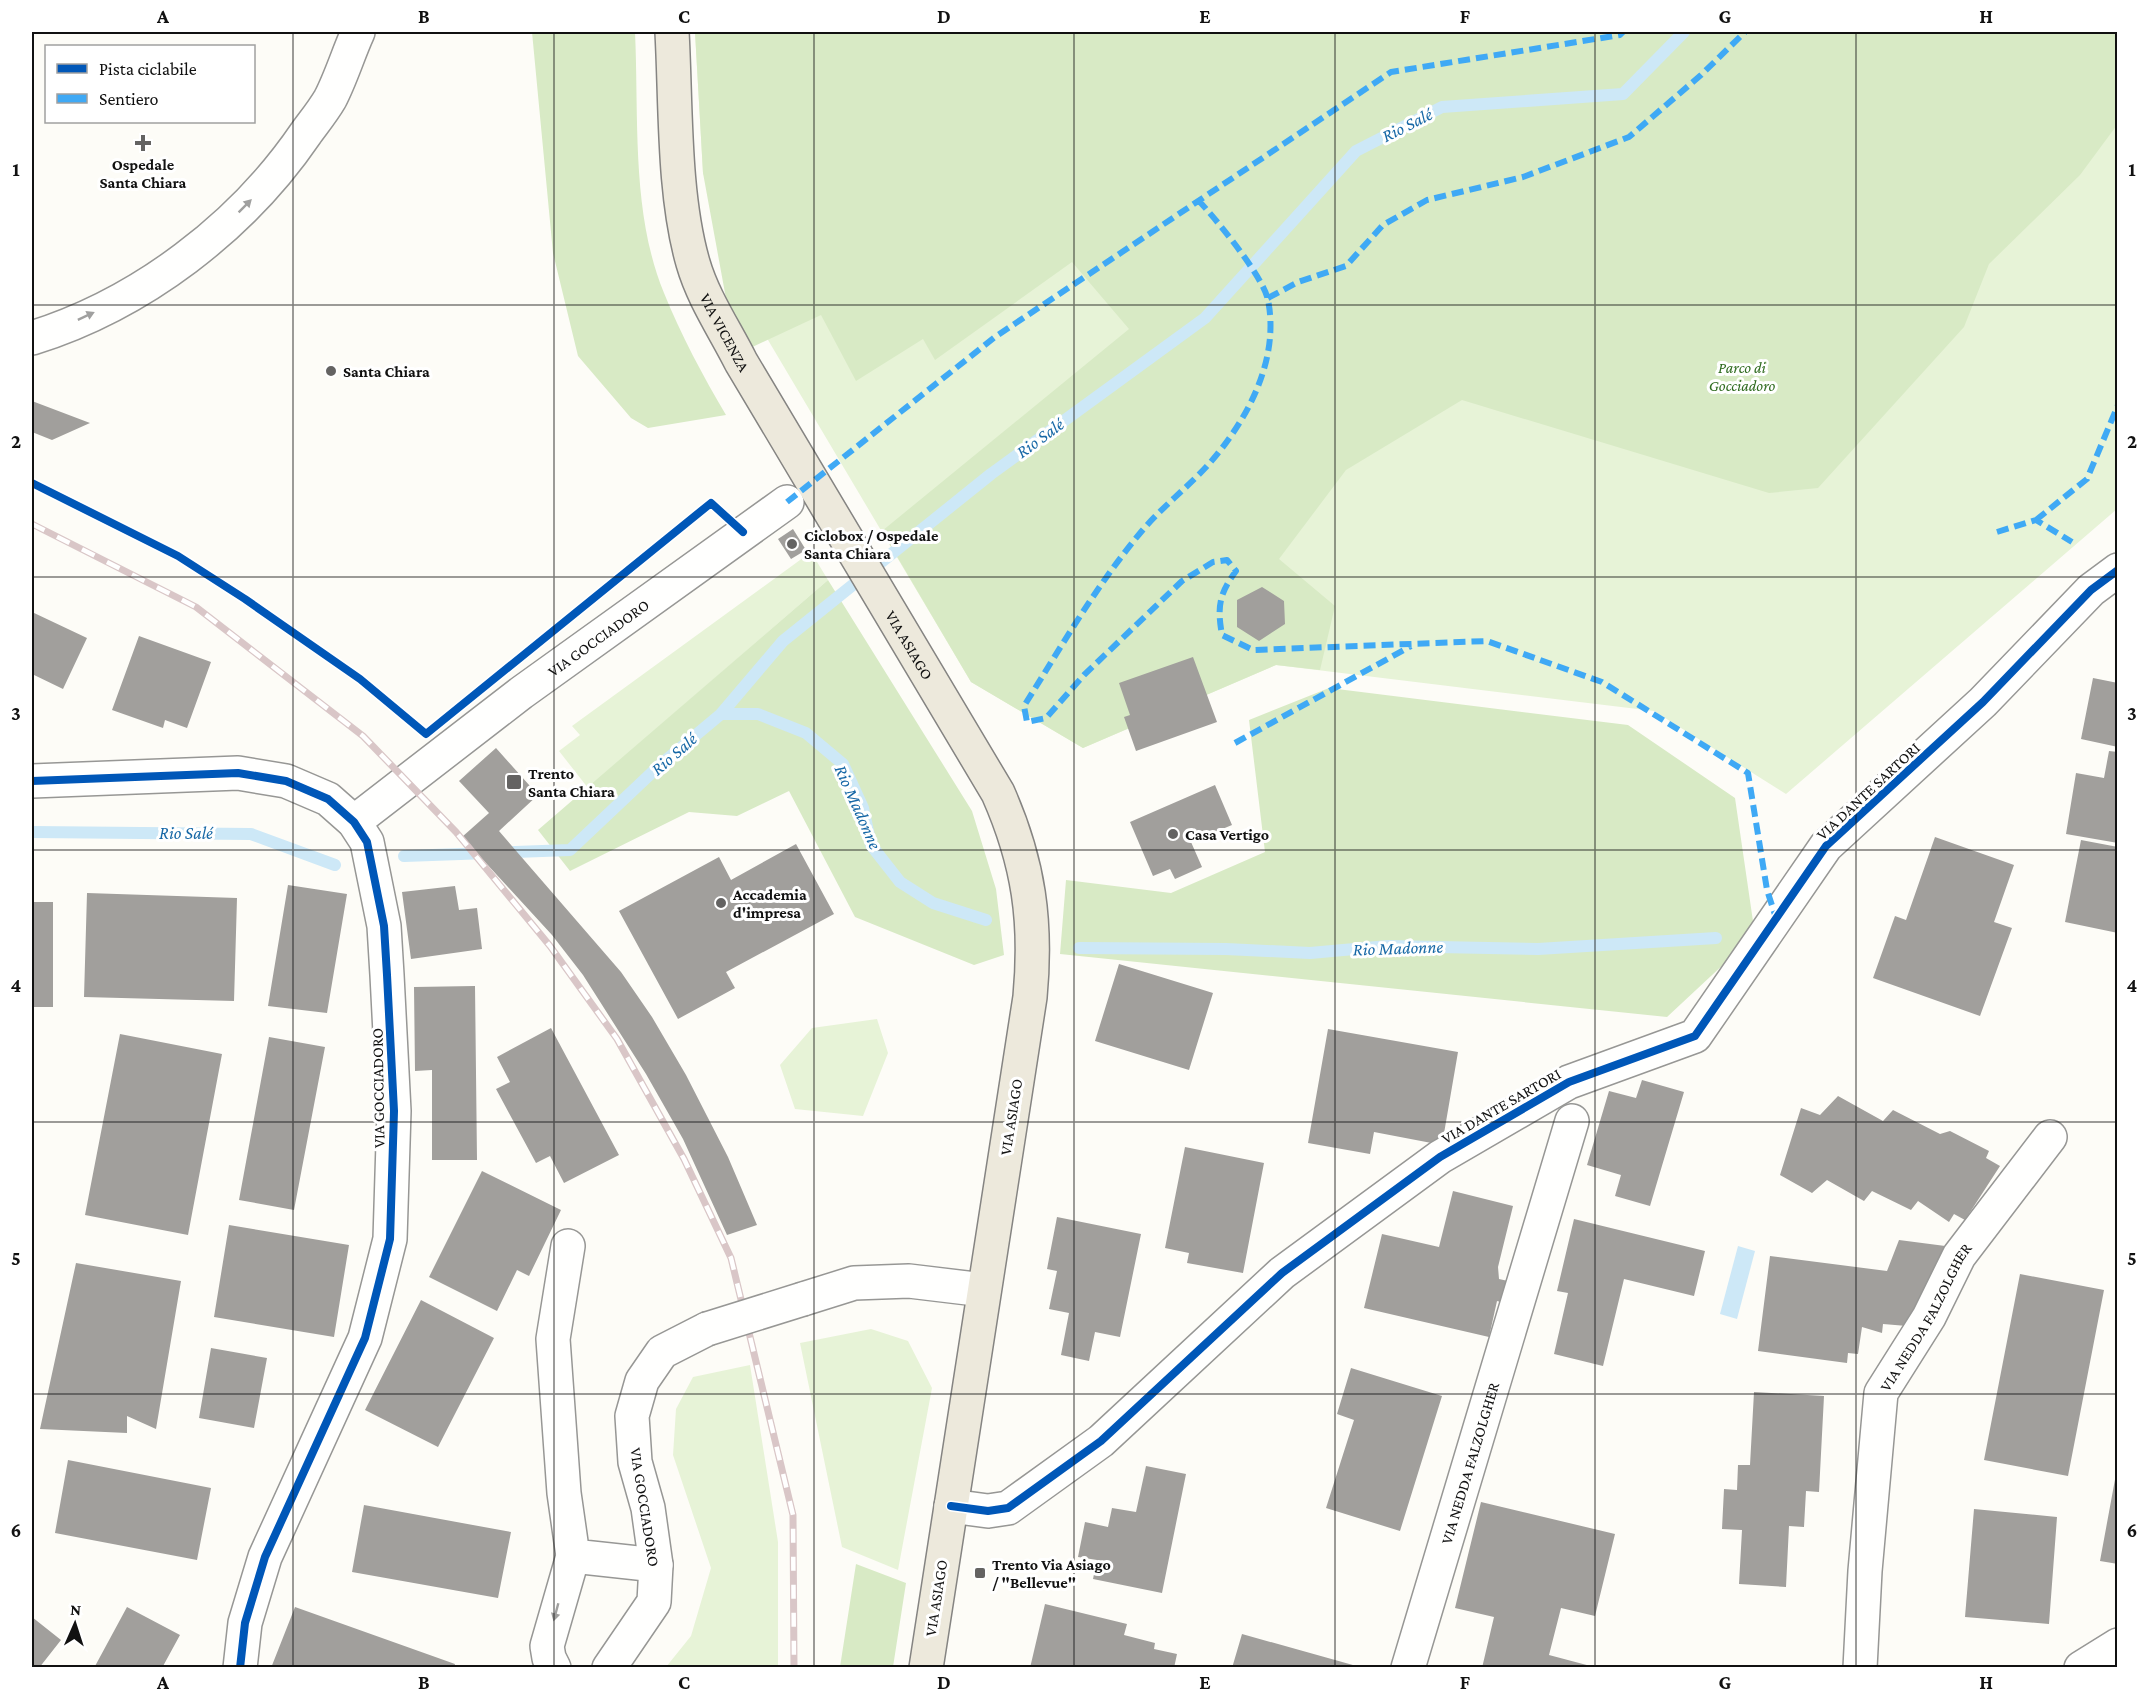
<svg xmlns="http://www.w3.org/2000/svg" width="2149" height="1699" font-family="'Crimson Pro',serif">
  <rect width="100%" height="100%" fill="#fdfcf7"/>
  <path fill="#e7f3d7" d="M695,32H2117V509L1786,794L1654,711L1276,665L1083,748L971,682L768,340L703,173Z
    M811,552L828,580L588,788L559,751L580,735L572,726Z
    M877,1019L888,1053L863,1116L795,1109L780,1065L812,1028Z
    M871,1329L908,1341L932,1388L898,1570L842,1547L800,1343Z
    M750,1365L778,1542V1667H666L691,1636L711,1568L673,1455L676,1409L693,1377Z"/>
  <path fill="#d8eac5" d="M532,32H635C639,117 631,213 664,293C681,335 703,376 726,415L648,428L631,418L578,356L553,253Z
    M695,32H2117V125L2080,175L1989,264L1964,327L1818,488L1769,493L1462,400L1346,470L1279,559L1335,606L1320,670L1276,665L1083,748L971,682L882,531L1129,329L1072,262L935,360L923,339L856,381L821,315L746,350L727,304L703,173Z
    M828,580L972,811L996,889L1004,955L974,965L855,917L789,791L737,816L689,812L570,871L538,830Z
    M1329,688L1628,725L1735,798L1755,935L1667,1017L1060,954L1066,880L1171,893L1265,852L1249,720Z
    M856,1564L906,1583L893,1667H840Z"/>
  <path fill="#cde8f7" d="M1738,1246L1755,1251L1737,1319L1720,1314Z"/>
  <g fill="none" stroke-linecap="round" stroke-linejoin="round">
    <path stroke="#cde8f7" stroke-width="12" d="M721,714H758L806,733L843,764L863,808L871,845L900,882L933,903L986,920
      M32,832L251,834L335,865
      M404,856L570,850L660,765L721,714L783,641L991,474L1205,318L1356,151L1442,107L1623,94L1684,32
      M1079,948L1226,949L1310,953L1388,946L1538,949L1716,938"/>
  </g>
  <path fill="#a19f9c" d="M32,401L90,423L52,440L32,432Z
    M793,529L806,550L791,559L778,539Z
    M1262,587L1284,601L1285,624L1259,641L1237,627V600Z
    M32,612L87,638L63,689L32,674Z
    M139,636L211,662L187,728L165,720L163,728L112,710Z
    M1193,657L1217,722L1136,751L1124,717L1130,715L1119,683Z
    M2093,678L2118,683V747L2081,739Z
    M496,748L538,795L499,831L621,972L652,1017L686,1075L728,1157L757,1225L727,1235L683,1139L646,1074L583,975L552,935L462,837L489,813L459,781Z
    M2109,751L2118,752V843L2066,834L2076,773L2104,778Z
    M1215,785L1232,825L1191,842L1202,867L1175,879L1170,869L1153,876L1130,822Z
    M1935,837L2014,865L1994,922L2012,928L1980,1016L1873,978L1895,916L1906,920Z
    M2081,840L2118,847V933L2065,922Z
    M796,844L834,914L726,972L735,988L678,1019L619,911L719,857L731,880Z
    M288,885L347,894L327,1013L268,1006Z
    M455,886L459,910L477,908L482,949L411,959L402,892Z
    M87,893L237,898L234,1001L84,997Z
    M32,902H53V1007H32Z
    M1119,964L1213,993L1189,1070L1095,1041Z
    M475,986L477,1160H432V1070L415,1071L414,987Z
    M551,1028L619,1155L564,1183L550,1156L536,1163L496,1089L510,1082L497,1057Z
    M1328,1029L1458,1052L1442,1145L1374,1132L1370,1154L1308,1143Z
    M120,1034L222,1054L188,1235L85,1215Z
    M269,1037L325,1047L294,1210L239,1200Z
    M1642,1080L1684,1092L1650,1206L1615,1196L1621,1175L1587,1165L1609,1091L1636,1098Z
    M1838,1096L1883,1121L1893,1110L1940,1134L1950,1131L1989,1151L1986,1158L2000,1166L1965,1220L1954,1214L1949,1222L1918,1201L1911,1210L1872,1191L1864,1201L1827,1180L1812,1193L1780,1175L1801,1108L1820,1115Z
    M1185,1147L1264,1163L1243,1273L1187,1263L1189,1253L1165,1248Z
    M482,1171L561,1210L529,1276L517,1270L497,1311L429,1277Z
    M1453,1191L1513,1206L1498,1267L1499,1279L1517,1283L1511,1305L1497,1301L1489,1337L1364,1308L1382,1234L1439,1247Z
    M1057,1217L1141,1234L1120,1337L1095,1332L1089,1361L1061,1355L1069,1313L1049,1309L1057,1271L1047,1269Z
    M1574,1219L1705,1251L1694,1296L1624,1279L1603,1366L1554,1354L1568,1293L1557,1291Z
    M229,1225L349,1245L334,1337L214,1317Z
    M1899,1240L1953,1247L1907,1326L1883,1324L1882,1333L1862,1327L1858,1354L1848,1353L1847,1363L1758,1351L1770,1256L1887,1271Z
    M76,1263L181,1281L156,1429L127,1416V1433L40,1429Z
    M2020,1274L2104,1290L2068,1476L1984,1460Z
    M421,1300L494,1338L438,1447L365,1410Z
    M211,1348L267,1358L254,1428L199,1418Z
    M1351,1368L1442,1396L1400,1531L1326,1508L1354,1420L1337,1414Z
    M1754,1392L1824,1396L1819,1492L1806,1491L1804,1527L1789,1526L1786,1587L1739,1584L1742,1530L1722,1529L1724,1489L1737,1490L1738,1465H1750Z
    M68,1460L211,1488L197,1560L55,1533Z
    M1146,1466L1186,1474L1162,1593L1093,1579L1097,1560L1078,1557L1085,1522L1108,1527L1112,1508L1136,1512Z
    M2116,1474H2118V1564L2100,1561Z
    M1481,1502L1615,1534L1595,1616L1561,1608L1549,1655L1598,1668H1482L1494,1617L1455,1608Z
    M364,1505L511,1532L498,1598L352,1572Z
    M1974,1509L2057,1517L2049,1624L1965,1617Z
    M1045,1604L1127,1624L1124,1635L1155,1643L1154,1649L1177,1654L1174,1668H1030Z
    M127,1607L180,1635L162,1668H94Z
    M295,1607L455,1664L454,1668H271Z
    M32,1617L61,1640L39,1668H32Z
    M1242,1634L1360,1667V1668H1232Z"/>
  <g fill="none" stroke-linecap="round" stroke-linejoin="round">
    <defs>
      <g id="minor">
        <path d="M32,338C141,304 242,227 306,133C314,122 323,111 330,99C341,78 348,54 358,32"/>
        <path d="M32,781L238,773L286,781L328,799L354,822L367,842L384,926L387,975L394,1111L390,1239L365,1338L265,1557L245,1623L240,1668"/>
        <path id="s1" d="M354,822L521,693L787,502"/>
        <path d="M568,1246L553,1339L564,1493L573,1556L656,1565"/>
        <path d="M803,1299L854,1283L909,1281L984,1290"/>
        <path d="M951,1506L988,1511L1008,1508L1101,1441L1282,1273L1440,1157L1569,1082L1695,1036L1826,846L1983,702L2091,590L2118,570"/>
        <path d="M554,1668L549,1658L547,1646L573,1556"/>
        <path d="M609,1668L654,1602L656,1565L648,1508L635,1462L632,1416L642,1381L662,1352L707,1329"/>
        <path id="s2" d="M1408,1668L1572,1121"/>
        <path id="s3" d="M1860,1668L1865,1571L1881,1393L1929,1317L1959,1256L2050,1137"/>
        <path d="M2081,1668L2118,1645"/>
      </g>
      <g id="major">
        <path id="s4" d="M672,32C676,104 673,194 693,263C703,298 725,330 741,362L998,793C1029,863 1037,922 1030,997L926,1668"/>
      </g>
    </defs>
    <use href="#minor" stroke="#979795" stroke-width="36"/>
    <use href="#major" stroke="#858482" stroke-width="36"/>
    <use href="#minor" stroke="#fffffe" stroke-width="33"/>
    <use href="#major" stroke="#ede9dc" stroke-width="33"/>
    <defs>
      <path id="rail" d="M32,524L196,607L363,736L456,832L550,946L617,1039L684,1159L731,1258L793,1515L794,1668"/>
    </defs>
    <use href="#rail" stroke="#d9c6c7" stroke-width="7"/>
    <use href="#rail" stroke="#fff" stroke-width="4.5" stroke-dasharray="14" stroke-linecap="butt"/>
    <defs>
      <path id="minor-bridge" d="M707,1329L803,1299"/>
    </defs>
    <use href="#minor-bridge" stroke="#979795" stroke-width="36" stroke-linecap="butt"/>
    <use href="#minor-bridge" stroke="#fffffe" stroke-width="33"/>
    <path stroke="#3fa9f5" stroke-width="6" stroke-dasharray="12 6" stroke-linecap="butt" d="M1198,200C1216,219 1263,276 1268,300C1280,360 1247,421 1208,465C1187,488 1161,508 1141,532C1096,586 1061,647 1024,706L1027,722L1046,718L1084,675L1182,581L1213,562L1227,560L1236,571C1219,594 1217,607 1222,635L1253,650L1487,641L1602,682L1748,773L1767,890L1777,921
      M1268,298L1298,282L1346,266L1383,225L1427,200L1523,177L1629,137L1701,75L1745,32
      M787,502L995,337L1391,72L1620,35L1623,32
      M2036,520L2087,479L2118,405
      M1997,532L2036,520L2072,542
      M1235,743L1411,646"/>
    <defs>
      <path id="cycleway" d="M32,483L178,556L245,599L360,679L426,734L711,503L743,532
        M32,781L238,773L286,781L328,799L354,822L367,842L384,926L387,975L394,1111L390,1239L365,1338L265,1557L245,1623L240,1668
        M951,1506L988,1511L1008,1508L1101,1441L1282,1273L1440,1157L1569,1082L1695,1036L1826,846L1983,702L2091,590L2118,570"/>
    </defs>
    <use href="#cycleway" stroke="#fff" stroke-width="11"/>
    <use href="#cycleway" stroke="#0057b8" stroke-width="8"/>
  </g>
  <defs><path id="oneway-solid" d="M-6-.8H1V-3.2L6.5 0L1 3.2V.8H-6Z" transform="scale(1.5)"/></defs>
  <g fill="#a0a09f">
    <use href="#oneway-solid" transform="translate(245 206) rotate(-45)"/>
    <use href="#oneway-solid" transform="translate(86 316) rotate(-25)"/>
    <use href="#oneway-solid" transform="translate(556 1612) rotate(105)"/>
  </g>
  <path fill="none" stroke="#111" stroke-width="1.5" stroke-opacity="0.55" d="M293,32V1668M554,32V1668M814,32V1668M1074,32V1668M1335,32V1668M1595,32V1668M1856,32V1668M32,305H2118M32,577H2118M32,850H2118M32,1122H2118M32,1394H2118"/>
  <g fill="#646362" stroke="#fff" stroke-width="2">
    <path d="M140 134h6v6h6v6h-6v6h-6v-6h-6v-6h6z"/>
    <circle cx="331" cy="371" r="6"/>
    <circle cx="792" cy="544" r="6"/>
    <rect x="506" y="774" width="16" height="16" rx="3"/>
    <circle cx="1173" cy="834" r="6"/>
    <circle cx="721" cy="903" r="6"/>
    <rect x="974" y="1567" width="12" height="12" rx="3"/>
  </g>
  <g text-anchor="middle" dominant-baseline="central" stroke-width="6" stroke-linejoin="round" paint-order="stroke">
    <g font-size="16" font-weight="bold" fill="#111" stroke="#fff" text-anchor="start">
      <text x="143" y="164" text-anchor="middle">Ospedale<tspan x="143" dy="18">Santa Chiara</tspan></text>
      <text x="343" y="371">Santa Chiara</text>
      <text x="804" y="535">Ciclobox / Ospedale<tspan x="804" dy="18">Santa Chiara</tspan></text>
      <text x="528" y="773">Trento<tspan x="528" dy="18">Santa Chiara</tspan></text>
      <text x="1185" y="834">Casa Vertigo</text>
      <text x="733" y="894">Accademia<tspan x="733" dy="18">d'impresa</tspan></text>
      <text x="992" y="1564">Trento Via Asiago<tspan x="992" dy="18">/ "Bellevue"</tspan></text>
    </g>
    <g font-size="16" fill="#111" stroke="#fff">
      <text stroke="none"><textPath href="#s4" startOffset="309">VIA VICENZA</textPath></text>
      <text stroke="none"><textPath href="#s1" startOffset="306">VIA GOCCIADORO</textPath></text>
      <text stroke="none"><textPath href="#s4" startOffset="672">VIA ASIAGO</textPath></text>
      <text transform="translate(1868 791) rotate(-43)">VIA DANTE SARTORI</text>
      <text transform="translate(378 1088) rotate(-91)">VIA GOCCIADORO</text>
      <text transform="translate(1501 1106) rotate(-30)">VIA DANTE SARTORI</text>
      <text transform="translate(1011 1117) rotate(-81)">VIA ASIAGO</text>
      <text stroke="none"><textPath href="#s3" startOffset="364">VIA NEDDA FALZOLGHER</textPath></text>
      <text stroke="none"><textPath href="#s2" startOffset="214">VIA NEDDA FALZOLGHER</textPath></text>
      <text transform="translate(645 1507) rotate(81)">VIA GOCCIADORO</text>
      <text transform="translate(936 1598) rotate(-81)">VIA ASIAGO</text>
    </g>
    <g font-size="16" font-style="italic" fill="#2f6b1f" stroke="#fff">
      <text x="1742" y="367">Parco di<tspan x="1742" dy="18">Gocciadoro</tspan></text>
    </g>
    <g font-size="18" font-style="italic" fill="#1768a6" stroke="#fff">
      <text transform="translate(1407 125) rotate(-27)">Rio Salé</text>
      <text transform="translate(1040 438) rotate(-36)">Rio Salé</text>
      <text transform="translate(674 754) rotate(-41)">Rio Salé</text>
      <text transform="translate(858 807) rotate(66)">Rio Madonne</text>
      <text x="186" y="833">Rio Salé</text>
      <text transform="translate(1398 948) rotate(-2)">Rio Madonne</text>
    </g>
  </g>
  <rect width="2149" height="1699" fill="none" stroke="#ffffff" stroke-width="66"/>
  <rect x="45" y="45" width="210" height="78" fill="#ffffff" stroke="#a0a0a0" stroke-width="1.5"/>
  <rect x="57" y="64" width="30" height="9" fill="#0057b8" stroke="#a0a0a0" stroke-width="1.5"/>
  <text x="99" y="75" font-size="18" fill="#111111">Pista ciclabile</text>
  <rect x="57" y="94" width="30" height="9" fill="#3fa9f5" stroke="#a0a0a0" stroke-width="1.5"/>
  <text x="99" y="105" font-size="18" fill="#111111">Sentiero</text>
  <g transform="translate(75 1624) rotate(3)" stroke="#ffffff" stroke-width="4.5" paint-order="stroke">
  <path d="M0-4.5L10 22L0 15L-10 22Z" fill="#111111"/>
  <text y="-9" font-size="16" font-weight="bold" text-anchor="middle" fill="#111111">N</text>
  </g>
  <rect x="33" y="33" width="2083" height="1633" fill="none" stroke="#111" stroke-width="2"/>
  <g font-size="20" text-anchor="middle" font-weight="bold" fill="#111">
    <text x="163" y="23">A</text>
    <text x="424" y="23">B</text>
    <text x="684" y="23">C</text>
    <text x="944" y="23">D</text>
    <text x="1205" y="23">E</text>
    <text x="1465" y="23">F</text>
    <text x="1725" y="23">G</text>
    <text x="1986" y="23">H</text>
    <text x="16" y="176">1</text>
    <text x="2132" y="176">1</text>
    <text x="16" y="448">2</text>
    <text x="2132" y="448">2</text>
    <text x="16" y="720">3</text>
    <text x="2132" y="720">3</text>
    <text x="16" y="992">4</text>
    <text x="2132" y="992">4</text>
    <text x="16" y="1265">5</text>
    <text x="2132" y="1265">5</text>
    <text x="16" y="1537">6</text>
    <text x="2132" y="1537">6</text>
    <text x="163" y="1689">A</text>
    <text x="424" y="1689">B</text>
    <text x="684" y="1689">C</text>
    <text x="944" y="1689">D</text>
    <text x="1205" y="1689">E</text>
    <text x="1465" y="1689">F</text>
    <text x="1725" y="1689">G</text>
    <text x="1986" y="1689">H</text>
  </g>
</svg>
